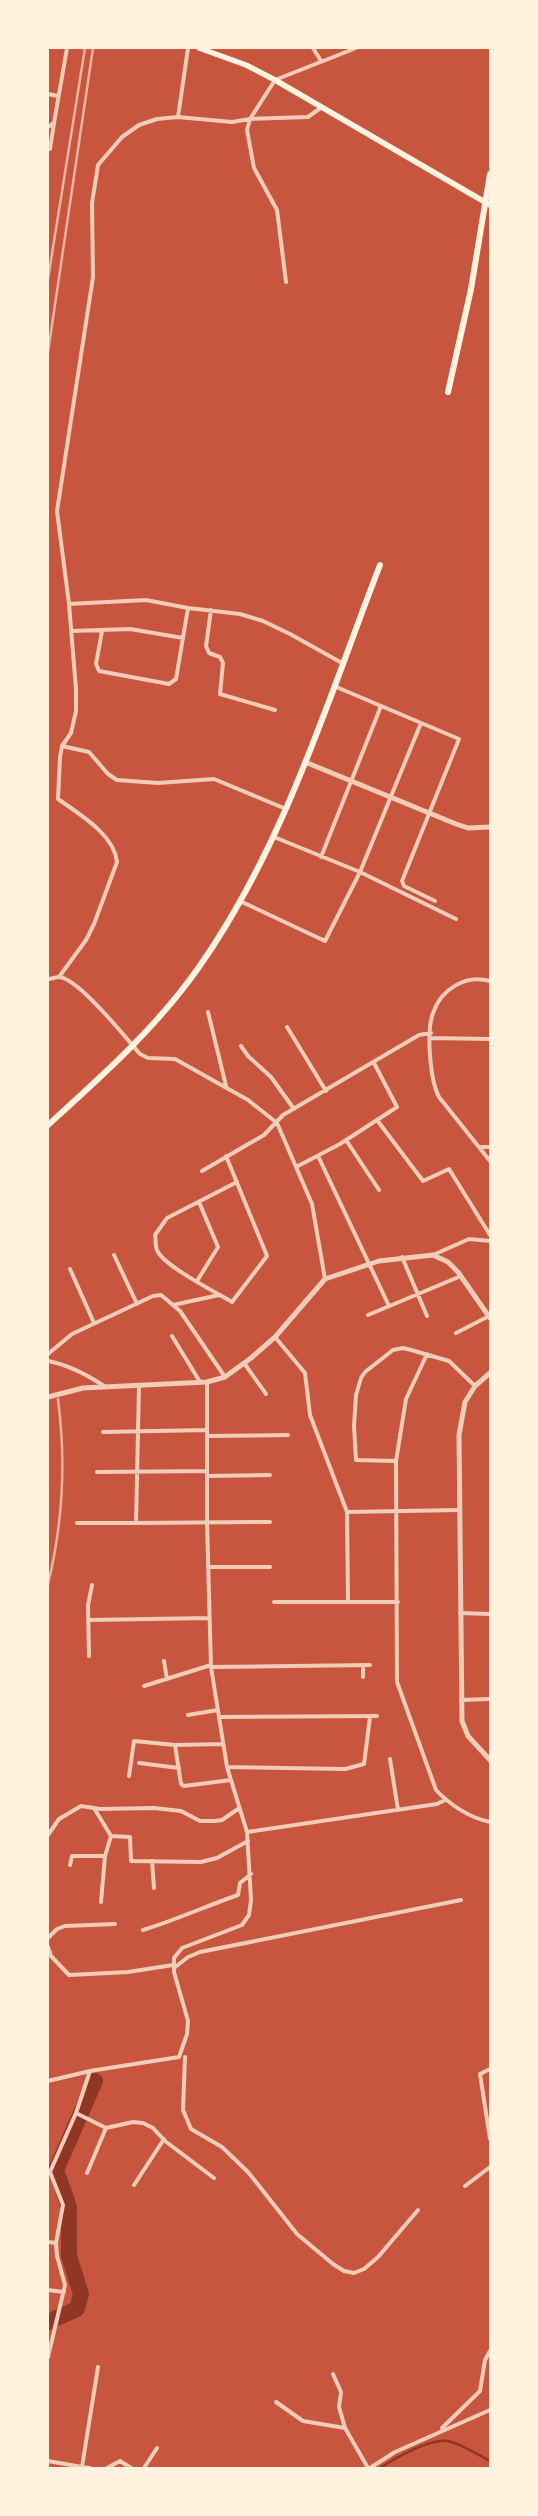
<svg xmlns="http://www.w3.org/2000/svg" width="538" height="2516" font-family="'Public Sans',sans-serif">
  <rect width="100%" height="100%" fill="#c8553d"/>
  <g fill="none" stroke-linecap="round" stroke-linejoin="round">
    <path stroke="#8f3625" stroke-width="2.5" d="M380,2468C395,2458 430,2438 448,2441C462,2444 478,2455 490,2461"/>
    <path stroke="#8f3625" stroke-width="16" d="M48,2322L77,2309L81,2294L69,2256V2207L56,2170L95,2081"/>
    <path stroke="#f1ccb7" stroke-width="4" d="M313,48L321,61
      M48,94L58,96
      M178,117L188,48
      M48,127L54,123L67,48
      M48,149H50L54,123
      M286,282L277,210L254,168L247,130L250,119L275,80L356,48
      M69,604L146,600L188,608L240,614L263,621L290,634L342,663
      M211,610L206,646L209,653L220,657L223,663L220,694L275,710
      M71,631L130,629L183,638
      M102,631L96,664L99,671L169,684L176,679L188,608
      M334,686L459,739L402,881L404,886L435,901
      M62,746L89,752L108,774L117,780L158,783L214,779L286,809
      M274,837L360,872L456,919
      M321,857L381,706
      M242,902L325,941L360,872L421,723
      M59,977L86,940L94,924L117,862C114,834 79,814 58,799L60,757L62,746L71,733L76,711V689L69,604L57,511L93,277L92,203L98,165L122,137L139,125L157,119L178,117L232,122L250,119L308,117L322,107
      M48,979C51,979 56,977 59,977C78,978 126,1038 140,1054L148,1058L175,1059L248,1100L277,1123L312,1204L325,1279
      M490,981C466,974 441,989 433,1013C426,1032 430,1080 439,1097L490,1161
      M208,1012L226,1086
      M287,1027L326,1091
      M430,1038L490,1039
      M241,1046L248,1056L271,1077L294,1109
      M377,1120L423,1181L449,1169L490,1235
      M346,1140L379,1190
      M481,1147H490
      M226,1156L267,1256L232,1302C217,1293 162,1265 157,1250C155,1246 156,1239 155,1235L167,1218L237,1182
      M318,1156L389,1306
      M296,1167L340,1144L397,1107L374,1063
      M202,1171L264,1135L283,1115L419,1035L431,1033
      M114,1255L137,1304
      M433,1255L469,1239L490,1241
      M402,1257L427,1316
      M70,1269L94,1323
      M197,1281L218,1247L199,1202
      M173,1305L219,1295
      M368,1315L461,1276
      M456,1333L489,1316
      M172,1336L200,1382
      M275,1337L305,1373L310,1415L347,1512L459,1510
      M48,1354L72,1334L153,1296L161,1295L180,1311L225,1377
      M427,1354L406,1399L396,1461L397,1682L436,1790C450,1805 470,1818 490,1822
      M48,1361C69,1365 86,1374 104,1386
      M244,1363L266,1394
      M139,1385L136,1523L270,1522
      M103,1432L207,1430
      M207,1436L288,1435
      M396,1461L356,1460L354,1426L356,1395L361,1378L365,1372L393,1350L403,1348L411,1350L449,1361L475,1386
      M97,1472L207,1471
      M207,1476L270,1475
      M347,1512L348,1602
      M77,1523H136
      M208,1567H270
      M274,1602H398
      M460,1613L490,1614
      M89,1620L209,1618
      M89,1656L88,1605L92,1585
      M164,1661L167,1679
      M211,1667L370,1665
      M363,1677V1665
      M144,1686L211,1665
      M461,1700L490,1699
      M188,1715L218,1710
      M219,1717L377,1716
      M175,1745L181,1784L184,1786L231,1780
      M390,1759L398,1810
      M139,1763L179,1768
      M227,1767L345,1769L364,1764L370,1717
      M129,1776L134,1741L175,1745L223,1744
      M94,1808L111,1836L105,1856L101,1902
      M247,1832L437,1804L445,1800
      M48,1835L59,1819L81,1806L100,1809L154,1808L181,1811L200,1821H215L222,1820L238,1809
      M111,1836L130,1837L131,1861L201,1862L217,1858L248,1841
      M152,1861L154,1888
      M70,1865L72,1856H105
      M143,1930C176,1920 206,1906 238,1895L240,1883L251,1874
      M48,1938L57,1929L65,1926L115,1924
      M48,1947L51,1956L69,1975L128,1972L173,1965
      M174,1968L188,1957L200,1952L461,1900
      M185,2057L183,2110L191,2129L222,2147L248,2172L297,2234L333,2264L344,2271L354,2273L364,2269L378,2257L418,2210
      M490,2069L480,2074L490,2139
      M48,2081L90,2071L179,2057L187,2034L188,2021L174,1972V1958L182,1948L242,1925L249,1915L251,1900L247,1832L227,1767L211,1667L207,1522V1382
      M76,2113L106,2128L133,2122L143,2123L153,2128L165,2141L214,2178
      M87,2173L106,2128
      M134,2185L164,2139
      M465,2186L490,2167
      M48,2242L56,2243
      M48,2290L64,2292
      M48,2357L65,2285L57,2256L56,2243L63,2205L50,2172L76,2113L90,2071
      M333,2374L341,2392L339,2407L345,2428L368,2468
      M276,2402L303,2421L345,2428
      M442,2428L480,2391L485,2360L490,2351
      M48,2461L82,2467L98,2367
      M82,2467L90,2468
      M107,2468L120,2461L131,2468
      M144,2468L157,2448
      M370,2468L395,2452L490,2410"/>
    <path stroke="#f1ccb7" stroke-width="5" d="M305,762L456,824L468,828L490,827
      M490,1373L475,1386L465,1402L459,1435L462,1721L468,1736L490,1760
      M48,1397L83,1388L207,1382L225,1377L251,1358L275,1337L325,1279L379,1261L433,1255L448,1262L458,1272L490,1318"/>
    <path stroke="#fff3e0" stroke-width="5.5" d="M199,48L246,65L275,80L490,205"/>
    <path stroke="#fff3e0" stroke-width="6" d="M448,392L471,289L490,174
      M48,1125C102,1076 157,1027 199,967C284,846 327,702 380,565"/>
    <path stroke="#e9b49f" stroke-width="2.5" d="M48,279L85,48
      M48,352L93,48
      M48,1584C63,1523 66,1461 58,1399"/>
  </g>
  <rect width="538" height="2516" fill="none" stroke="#fff3e0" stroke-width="98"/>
</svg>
